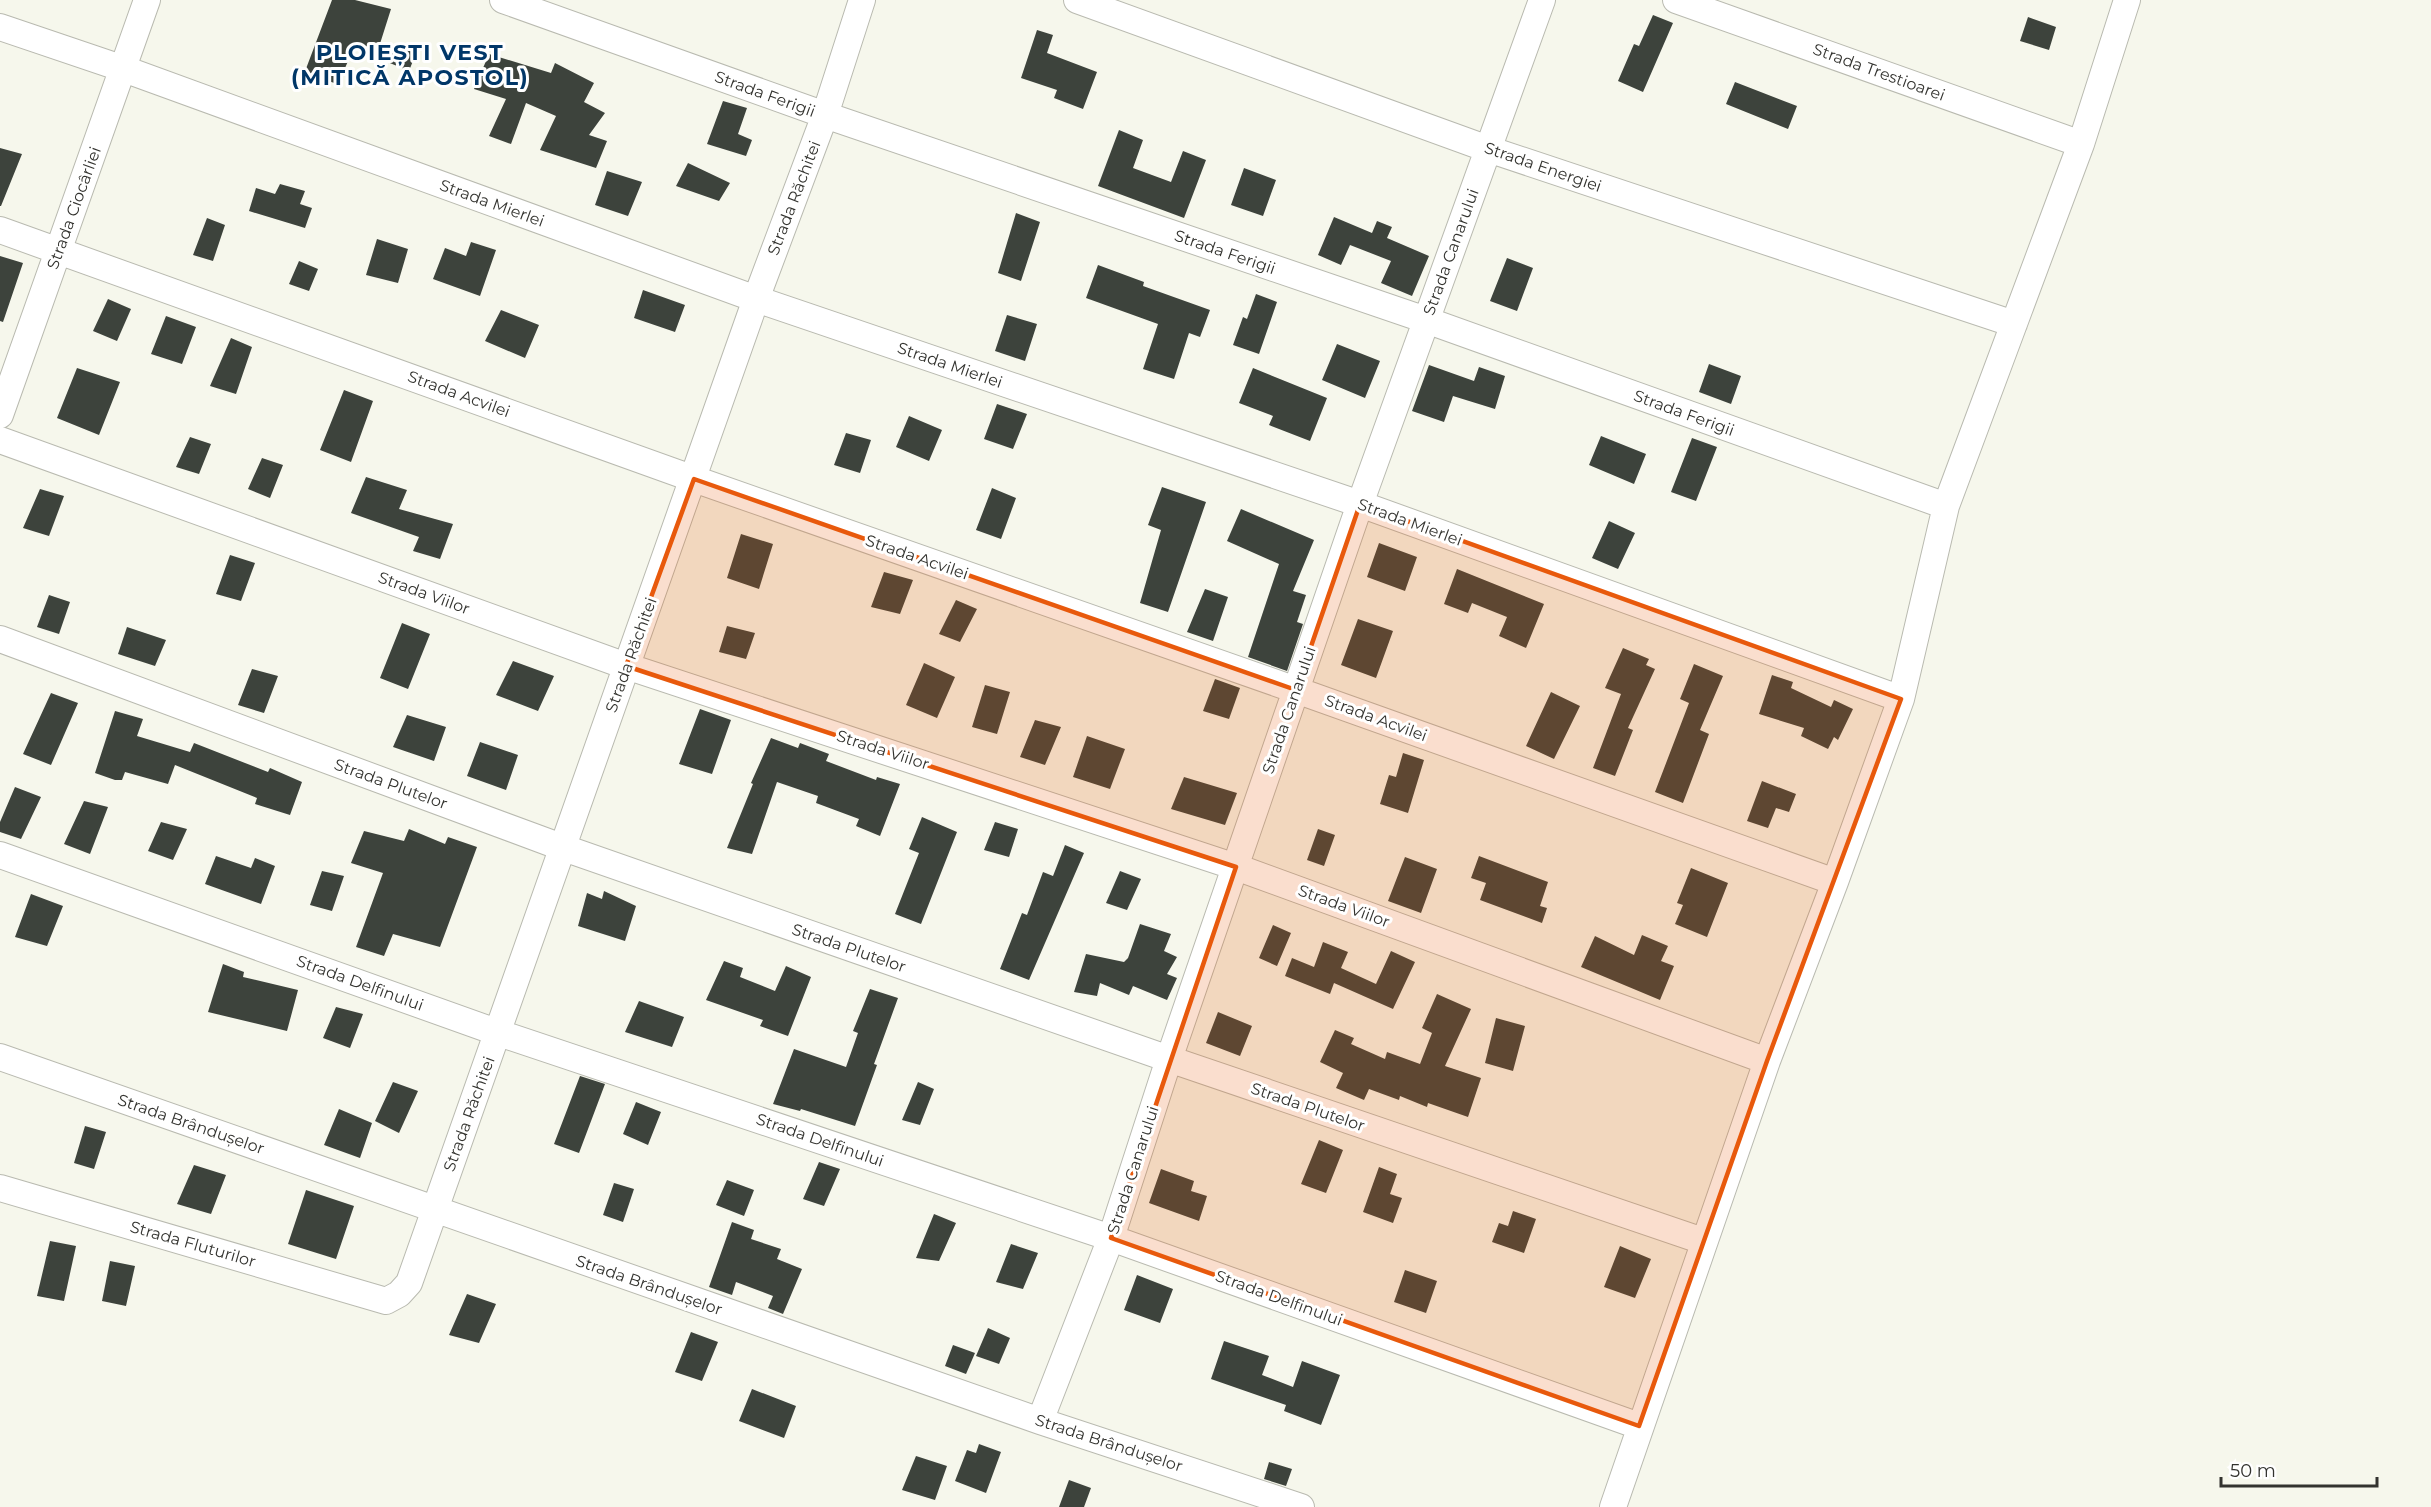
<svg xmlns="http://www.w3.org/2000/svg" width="2431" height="1507" font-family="Montserrat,sans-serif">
  <rect width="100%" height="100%" fill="#f6f7ec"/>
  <path fill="#3d433c" d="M332,0H355L391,9L378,50L356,43L338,84L304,74Z
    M1653,15L1673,23L1643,92L1618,81L1634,44L1639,46Z
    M2028,17L2056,27L2049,50L2020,41Z
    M1037,30L1053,35L1047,53L1097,72L1083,109L1054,98L1057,90L1021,78Z
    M392,45L416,53L409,71L385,61Z
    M489,54L551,73L555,63L594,83L584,102L605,113L589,135L607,141L596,168L540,150L556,116L526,103L511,144L489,136L506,99L474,89Z
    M1735,82L1797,106L1788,129L1726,104Z
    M723,101L747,108L738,134L752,140L746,156L707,144Z
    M1119,130L1143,140L1133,168L1171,182L1183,151L1206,160L1184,218L1098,186Z
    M0,148L22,154L1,206H0Z
    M688,163L730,183L719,201L676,186Z
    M1244,168L1276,180L1263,216L1231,205Z
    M607,171L642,182L628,216L595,205Z
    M280,184L305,191L300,204L312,208L305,228L249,211L256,188L275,194Z
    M1016,213L1040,222L1021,281L998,273Z
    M1334,217L1372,233L1377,221L1392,227L1387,238L1429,256L1412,296L1381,283L1391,261L1350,245L1341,265L1318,255Z
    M207,218L225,225L213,261L193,255Z
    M377,239L408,249L398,283L366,275Z
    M471,242L496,250L480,296L433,279L445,248L466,256Z
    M0,256L23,263L3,322L0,321Z
    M1507,258L1533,268L1517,311L1490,301Z
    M299,261L318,269L309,291L289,284Z
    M1098,265L1144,282L1143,286L1210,310L1200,337L1189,333L1174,379L1143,369L1158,324L1086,298Z
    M643,290L685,305L675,332L634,318Z
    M1256,294L1277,302L1259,354L1233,345L1243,317L1247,319Z
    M108,299L131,309L117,341L93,331Z
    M501,310L539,325L525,358L485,341Z
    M1007,315L1037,324L1025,361L995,351Z
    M166,316L196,327L182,364L151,354Z
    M231,338L252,347L236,394L210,386Z
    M1337,344L1380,361L1365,398L1322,380Z
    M1709,364L1741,376L1731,404L1699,392Z
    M1429,365L1474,381L1479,367L1505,376L1495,409L1453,396L1444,422L1412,411Z
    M77,368L120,382L99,435L57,418Z
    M1253,368L1327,398L1310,441L1269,425L1273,416L1239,403Z
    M344,390L373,401L351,462L320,450Z
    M997,404L1027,414L1013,449L984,439Z
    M909,416L942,430L929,461L896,447Z
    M846,433L871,440L860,473L834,465Z
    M1601,436L1646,454L1634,484L1589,465Z
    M190,437L211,444L199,474L176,467Z
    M1692,438L1717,447L1696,501L1671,492Z
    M262,458L283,465L270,498L248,489Z
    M366,477L407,490L399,509L453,524L440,559L413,551L419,537L351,513Z
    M1162,487L1206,502L1168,612L1140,603L1161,530L1148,525Z
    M992,488L1016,498L1001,539L976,530Z
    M40,489L64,496L49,536L23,528Z
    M1241,509L1314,540L1293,591L1306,595L1297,622L1303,624L1287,671L1248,657L1279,564L1227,541Z
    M1609,521L1635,533L1618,569L1592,558Z
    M741,534L773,544L759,589L727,578Z
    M1379,543L1417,557L1405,591L1367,577Z
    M230,555L255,563L241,601L216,594Z
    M1457,569L1544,604L1526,648L1499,636L1507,617L1472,603L1468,613L1444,604Z
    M884,572L913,580L900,614L871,607Z
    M1205,589L1228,597L1213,641L1187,632Z
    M49,595L70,602L59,634L37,627Z
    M956,600L977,609L960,642L939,634Z
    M1358,619L1393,631L1376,678L1341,665Z
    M402,623L430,634L408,689L380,678Z
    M727,626L755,633L746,659L719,652Z
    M127,627L166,640L155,666L118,654Z
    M1623,648L1649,659L1646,665L1655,669L1628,728L1633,730L1615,776L1593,768L1621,694L1605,688Z
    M513,661L554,676L538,711L496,695Z
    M924,663L955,677L937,718L906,705Z
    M1694,664L1723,676L1700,730L1709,734L1683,803L1655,792L1689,703L1680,699Z
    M252,669L278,676L264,713L238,705Z
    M1772,675L1793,682L1791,688L1831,707L1834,700L1853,709L1838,740L1834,737L1828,749L1801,736L1804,728L1759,714Z
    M1215,679L1240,688L1229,719L1203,711Z
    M985,685L1010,692L997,734L972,727Z
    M1551,692L1580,706L1554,759L1526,746Z
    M51,693L78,703L51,765L23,754Z
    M700,709L731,720L712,774L679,764Z
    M115,711L143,719L137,736L190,752L194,743L268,772L270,768L302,782L290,815L255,804L257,798L175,765L168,784L125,772L122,780H115L95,773Z
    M407,715L446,727L434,761L393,747Z
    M1035,720L1061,727L1045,765L1020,757Z
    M1087,736L1125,749L1110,789L1073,777Z
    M771,738L798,748L800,743L829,754L826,761L876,780L877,777L900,784L880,836L856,826L859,819L816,803L818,796L777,782L752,854L727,848L753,784L751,783Z
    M480,742L518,755L506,790L467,776Z
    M1403,753L1424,760L1408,813L1380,804L1389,775L1396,777Z
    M1184,777L1237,793L1225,825L1171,809Z
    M1762,781L1796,794L1789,812L1776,808L1768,828L1747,821Z
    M15,787L41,797L21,839L0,832V822Z
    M84,801L108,807L90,854L64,844Z
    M922,817L957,832L921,924L895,914L919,853L909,849Z
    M161,822L187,829L173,860L148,851Z
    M995,822L1018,829L1009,857L984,850Z
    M409,829L445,844L448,837L477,847L440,947L393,934L384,956L356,947L383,873L351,863L364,831L404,841Z
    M1318,829L1335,835L1324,866L1307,860Z
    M1065,845L1084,853L1029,980L1000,969L1022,913L1027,915L1043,872L1053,876Z
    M216,856L251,868L255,858L275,866L261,904L205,884Z
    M1479,856L1548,882L1540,906L1547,908L1542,923L1480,900L1486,883L1471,878Z
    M1405,857L1437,869L1421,913L1388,901Z
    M1691,868L1728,883L1707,937L1675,924L1683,905L1677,903Z
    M322,871L344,876L332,911L310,905Z
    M1120,871L1141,879L1127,910L1106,903Z
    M604,891L636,906L625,941L578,926L587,893L602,899Z
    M31,894L63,906L47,946L15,937Z
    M1140,924L1171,934L1164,951L1177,957L1167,974L1177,978L1167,1000L1133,986L1129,995L1100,983L1097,996L1074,992L1086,954L1124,962L1128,958Z
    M1273,925L1291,933L1277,966L1259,958Z
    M1642,935L1668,946L1661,961L1674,966L1660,1000L1581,967L1595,936L1634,955Z
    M1323,942L1348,952L1341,968L1376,984L1391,951L1415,962L1393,1009L1334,983L1330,994L1285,976L1292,958L1314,967Z
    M724,961L743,968L740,977L775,991L786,966L811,977L788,1036L760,1026L763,1020L706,1000Z
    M223,964L244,972L243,977L298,990L287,1031L208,1012Z
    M870,989L898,998L874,1064L877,1065L855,1126L801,1109L800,1111L773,1104L794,1049L846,1067L858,1033L853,1031Z
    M1437,994L1471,1009L1445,1066L1481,1078L1468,1117L1428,1103L1427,1107L1400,1096L1399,1100L1369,1089L1364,1100L1336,1088L1343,1073L1320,1062L1335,1030L1354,1038L1351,1044L1385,1059L1387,1052L1420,1064L1432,1033L1422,1028Z
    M639,1001L684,1017L672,1047L625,1032Z
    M336,1007L363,1014L350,1048L323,1038Z
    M1218,1012L1252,1026L1240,1056L1206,1043Z
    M1496,1018L1525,1026L1513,1071L1485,1063Z
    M580,1076L605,1084L579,1153L554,1144Z
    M393,1082L418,1091L399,1133L375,1121Z
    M918,1082L934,1089L920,1125L902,1120Z
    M636,1102L661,1112L648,1145L623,1134Z
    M339,1109L372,1123L360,1158L324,1145Z
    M85,1126L106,1132L94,1169L74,1163Z
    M1319,1140L1343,1150L1326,1193L1301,1184Z
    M819,1162L840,1169L824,1206L803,1199Z
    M194,1165L226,1175L211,1214L177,1204Z
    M1379,1167L1397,1174L1390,1194L1402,1198L1393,1223L1363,1212Z
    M1161,1169L1194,1181L1191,1191L1207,1196L1199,1221L1149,1203Z
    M727,1180L754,1190L744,1216L716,1205Z
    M614,1183L634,1189L623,1222L603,1215Z
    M306,1190L354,1206L336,1259L288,1244Z
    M1513,1211L1536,1219L1524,1253L1492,1242L1499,1223L1508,1226Z
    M934,1214L956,1223L939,1261L916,1258Z
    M732,1222L754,1230L751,1239L781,1249L777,1259L802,1269L783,1314L768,1308L773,1296L736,1282L732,1295L709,1287Z
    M50,1241L76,1246L64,1301L37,1296Z
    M1011,1244L1038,1253L1023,1289L996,1282Z
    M1620,1246L1651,1259L1635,1298L1604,1287Z
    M110,1261L135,1266L126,1306L102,1301Z
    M1405,1270L1437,1281L1426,1313L1394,1302Z
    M1137,1275L1173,1289L1160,1323L1124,1310Z
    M467,1294L496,1304L479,1343L449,1335Z
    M988,1328L1010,1338L999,1364L976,1356Z
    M691,1332L718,1342L702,1381L675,1372Z
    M1224,1341L1269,1356L1262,1375L1293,1387L1302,1361L1340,1375L1321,1425L1284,1411L1286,1405L1211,1379Z
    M953,1345L975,1353L966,1374L945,1366Z
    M752,1389L796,1406L784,1438L739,1421Z
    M979,1444L1001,1452L986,1493L955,1481L967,1450L976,1453Z
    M916,1456L947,1466L935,1500L902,1490Z
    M1269,1462L1292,1469L1286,1486L1264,1479Z
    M1069,1480L1091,1488L1084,1507H1059Z"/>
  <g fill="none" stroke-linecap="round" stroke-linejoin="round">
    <defs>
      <path id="street" d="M503,0L825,115L1426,320L1946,506
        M1077,0L1488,149L2014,324
        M1676,0L2081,144
        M0,27L124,69L756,299L1360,504L1901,699
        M0,230L694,479L1296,690L1835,882
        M0,415L147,0
        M0,440L626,666L1236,867L1767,1061
        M0,639L564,848L1169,1059L1703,1241
        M0,855L499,1033L1111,1238L1639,1426
        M0,1057L1040,1421L1301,1507
        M0,1188L386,1301L399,1294L409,1283L756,299L825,115L862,0
        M1040,1421L1111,1238L1169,1059L1360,504L1542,0
        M1613,1507L1767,1061L1835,882L1901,699L1946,506L2081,144L2127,0"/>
    </defs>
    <use href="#street" stroke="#b9bab0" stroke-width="28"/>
    <use href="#street" stroke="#fff" stroke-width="26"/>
  </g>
  <path fill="#e8590c" fill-opacity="0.2" stroke="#e8590c" stroke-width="4.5" stroke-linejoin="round" d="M694,479L1296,690L1360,504L1901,699L1767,1061L1639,1426L1111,1238L1236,867L626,666Z"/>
  <g text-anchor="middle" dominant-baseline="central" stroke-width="6" stroke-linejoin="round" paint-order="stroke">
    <g font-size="16" fill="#33332f" stroke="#fff">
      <text transform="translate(1879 72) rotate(20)">Strada Trestioarei</text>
      <text transform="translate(765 94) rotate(20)">Strada Ferigii</text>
      <text transform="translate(1543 167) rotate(19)">Strada Energiei</text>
      <text transform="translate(794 198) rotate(-69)">Strada Răchitei</text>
      <text transform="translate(492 203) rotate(20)">Strada Mierlei</text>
      <text transform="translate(74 208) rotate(-70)">Strada Ciocârliei</text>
      <text transform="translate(1225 252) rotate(19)">Strada Ferigii</text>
      <text transform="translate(1451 252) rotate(-70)">Strada Canarului</text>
      <text transform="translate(950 365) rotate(19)">Strada Mierlei</text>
      <text transform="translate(459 394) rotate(20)">Strada Acvilei</text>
      <text transform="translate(1684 413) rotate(20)">Strada Ferigii</text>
      <text transform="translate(1410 522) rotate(20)">Strada Mierlei</text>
      <text transform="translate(917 557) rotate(19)">Strada Acvilei</text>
      <text transform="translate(424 593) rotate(20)">Strada Viilor</text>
      <text transform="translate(631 655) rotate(-70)">Strada Răchitei</text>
      <text transform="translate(1289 710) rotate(-71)">Strada Canarului</text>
      <text transform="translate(1376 718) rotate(20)">Strada Acvilei</text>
      <text transform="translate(883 750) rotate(18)">Strada Viilor</text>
      <text transform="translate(391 784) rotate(20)">Strada Plutelor</text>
      <text transform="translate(1344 906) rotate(20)">Strada Viilor</text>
      <text transform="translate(849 948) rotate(19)">Strada Plutelor</text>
      <text transform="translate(360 983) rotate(20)">Strada Delfinului</text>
      <text transform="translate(1308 1107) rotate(19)">Strada Plutelor</text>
      <text transform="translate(469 1114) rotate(-70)">Strada Răchitei</text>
      <text transform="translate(191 1124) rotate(19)">Strada Brândușelor</text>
      <text transform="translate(820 1140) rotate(19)">Strada Delfinului</text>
      <text transform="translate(1133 1170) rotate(-72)">Strada Canarului</text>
      <text transform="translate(193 1244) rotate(16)">Strada Fluturilor</text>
      <text transform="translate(649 1285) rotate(19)">Strada Brândușelor</text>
      <text transform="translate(1279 1298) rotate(20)">Strada Delfinului</text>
      <text transform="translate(1109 1443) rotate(18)">Strada Brândușelor</text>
    </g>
    <g font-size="22" font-weight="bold" letter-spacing="1.5" fill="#013768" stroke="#fff">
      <text x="410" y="52">PLOIEȘTI VEST<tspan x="410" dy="25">(MITICĂ APOSTOL)</tspan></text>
    </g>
  </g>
  <path d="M2221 1477v9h156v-9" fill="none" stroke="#33332f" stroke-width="3"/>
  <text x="2230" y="1477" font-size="18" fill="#33332f" stroke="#ffffff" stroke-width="4.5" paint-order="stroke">50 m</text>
</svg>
